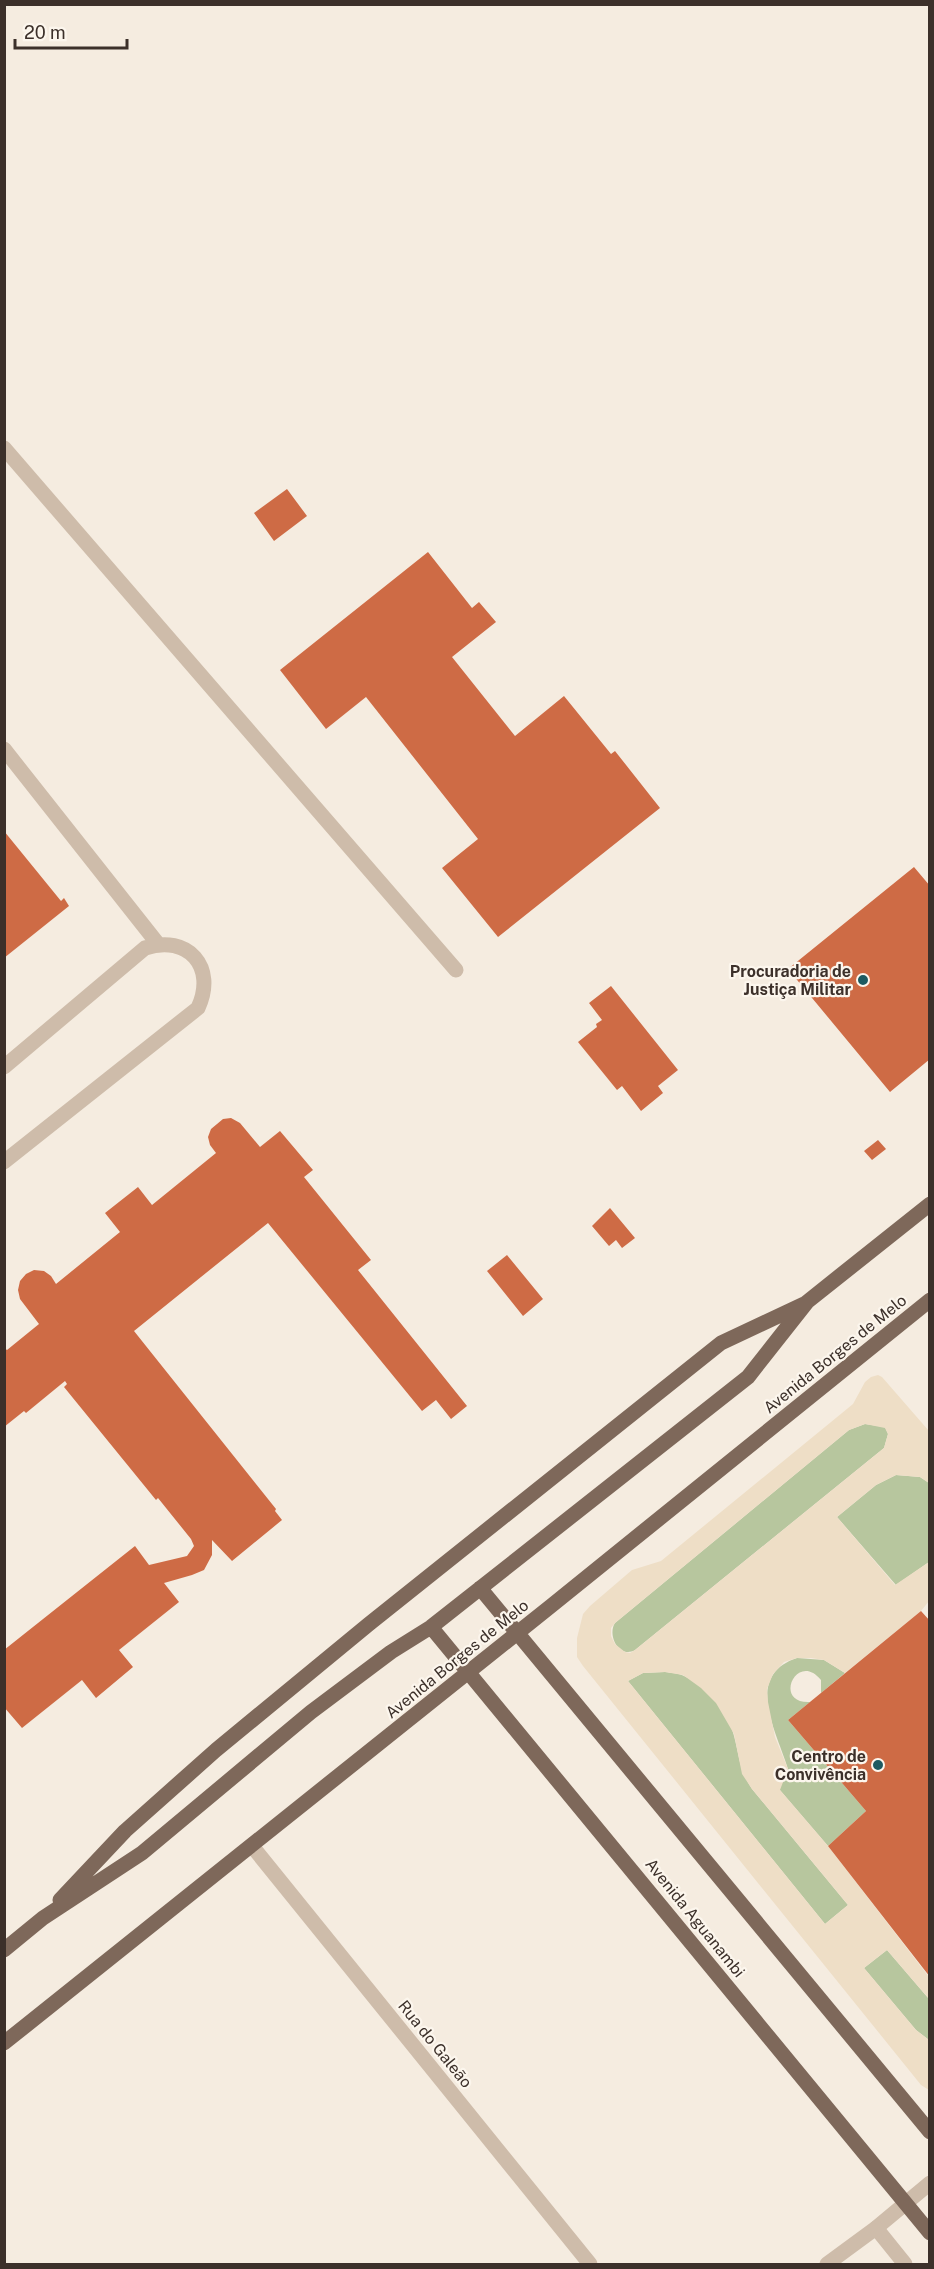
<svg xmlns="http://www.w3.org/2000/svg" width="934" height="2269" font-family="'Public Sans',sans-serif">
  <rect width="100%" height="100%" fill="#f5ece0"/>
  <path fill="#b7c69e" d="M865,1424L885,1427L888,1434L884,1448L635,1650C619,1659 607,1635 615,1623L849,1430Z
    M896,1475L920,1477L929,1483V1562L896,1585L837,1517L876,1485Z
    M797,1658L824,1660L845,1673L821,1693V1680C797,1650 772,1704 810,1702L788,1720L866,1811L828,1846L779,1789L788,1769C777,1732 743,1676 797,1658Z
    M665,1672C671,1673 678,1673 684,1676C705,1685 729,1713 734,1736C740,1759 739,1769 752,1789L848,1905L825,1924L628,1681L643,1673Z
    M887,1950L929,1999V2040L916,2030L864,1968Z"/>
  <path fill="#eedec6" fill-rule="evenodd" d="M878,1375L882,1377L929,1431V1483L920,1477L896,1475L876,1485L837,1517L895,1585L929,1562V1601L921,1611L845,1673L824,1660L811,1658H797L784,1662L773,1674L767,1689L768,1702L775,1737L788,1769L780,1790L828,1846L929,1977V1999L887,1950L864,1968L916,2030L929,2040V2090L921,2085L583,1666L577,1657V1638L583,1614L590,1606L632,1570L661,1561L853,1404L865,1382L871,1377ZM865,1424L885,1428L888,1434L884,1448L635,1650L630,1653L625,1652L615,1644L611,1636V1628L615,1623L849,1430ZM665,1672L683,1675L701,1688L716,1703L734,1734L742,1774L752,1789L848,1905L825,1924L628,1681L643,1673Z"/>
  <path fill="#ce6b45" d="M287,489L307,516L274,541L254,513Z
    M428,552L472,608L479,602L496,622L452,657L515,736L564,696L611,754L615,751L660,808L498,937L442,868L478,839L366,697L326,729L280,670Z
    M4,831L61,901L64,898L69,906L4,958Z
    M914,867L930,886V1059L890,1092L788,969Z
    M611,986L678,1070L658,1086L663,1093L641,1111L622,1086L617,1090L578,1042L597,1027L596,1024L602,1020L589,1003Z
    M231,1118L240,1123L260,1147L280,1131L313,1170L304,1177L371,1260L358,1270L467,1406L451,1419L436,1400L422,1411L268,1223L134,1331L276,1509L275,1511L282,1520L232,1561L212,1540V1555L204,1570L192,1575L164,1583L179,1602L119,1650L133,1667L96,1698L82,1680L22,1728L4,1707V1650L135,1546L149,1565L187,1556L194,1546L191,1539L158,1498L156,1500L64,1387L67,1384L65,1381L26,1413L24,1411L4,1427V1348L7,1350L39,1324L20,1299L18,1290L20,1281L26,1274L34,1270L44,1271L51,1276L56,1284L120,1232L105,1213L138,1187L152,1205L216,1153L210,1145L208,1137L211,1129L223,1119Z
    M878,1140L886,1149L872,1160L864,1151Z
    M610,1208L635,1238L622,1248L616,1240L609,1246L592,1226Z
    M507,1255L543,1299L523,1316L487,1271Z
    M921,1611L930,1621V1977L828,1846L866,1811L788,1720Z"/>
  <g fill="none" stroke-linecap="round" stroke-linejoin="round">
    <path stroke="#cebcaa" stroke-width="15" d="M4,448L456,970
      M4,749L158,944
      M4,1067L145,948C188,934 217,967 198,1008L4,1162"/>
    <path stroke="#cebcaa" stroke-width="15" d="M252,1846L590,2264
      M827,2264L876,2228L930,2183"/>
    <path stroke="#cebcaa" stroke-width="15" d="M876,2228L905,2264"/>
    <path stroke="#7e685a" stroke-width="15" d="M480,1588L930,2132
      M431,1627L930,2233
      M60,1900L125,1831L216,1750L369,1624L721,1343L804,1304
      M4,1950L43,1918L142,1853L311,1712L391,1652L431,1627L748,1377L807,1302L930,1204
      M4,2043L551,1606L930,1300"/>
  </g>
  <g fill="#1c5a61" stroke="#fcf6ed" stroke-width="2">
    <circle cx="863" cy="980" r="6"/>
    <circle cx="878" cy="1765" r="6"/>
  </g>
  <g text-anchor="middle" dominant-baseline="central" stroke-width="4.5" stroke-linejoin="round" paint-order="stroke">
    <g font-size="16" font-weight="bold" fill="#3c302a" stroke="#fcf6ed" text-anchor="end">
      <text x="851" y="971">Procuradoria de<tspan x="851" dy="18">Justiça Militar</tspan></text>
      <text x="866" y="1756">Centro de<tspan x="866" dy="18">Convivência</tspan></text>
    </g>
    <g font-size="16" fill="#3c302a" stroke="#fcf6ed">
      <text transform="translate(835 1354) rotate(-39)">Avenida Borges de Melo</text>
      <text transform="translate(457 1659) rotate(-39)">Avenida Borges de Melo</text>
      <text transform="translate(695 1918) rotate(51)">Avenida Aguanambi</text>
      <text transform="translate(435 2044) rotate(51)">Rua do Galeão</text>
    </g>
  </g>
  <rect width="934" height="2269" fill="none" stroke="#3c302a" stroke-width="12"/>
  <path d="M15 39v9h112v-9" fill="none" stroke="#3c302a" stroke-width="3"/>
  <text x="24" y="39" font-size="18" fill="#3c302a" stroke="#fcf6ed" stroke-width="4.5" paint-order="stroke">20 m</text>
</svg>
